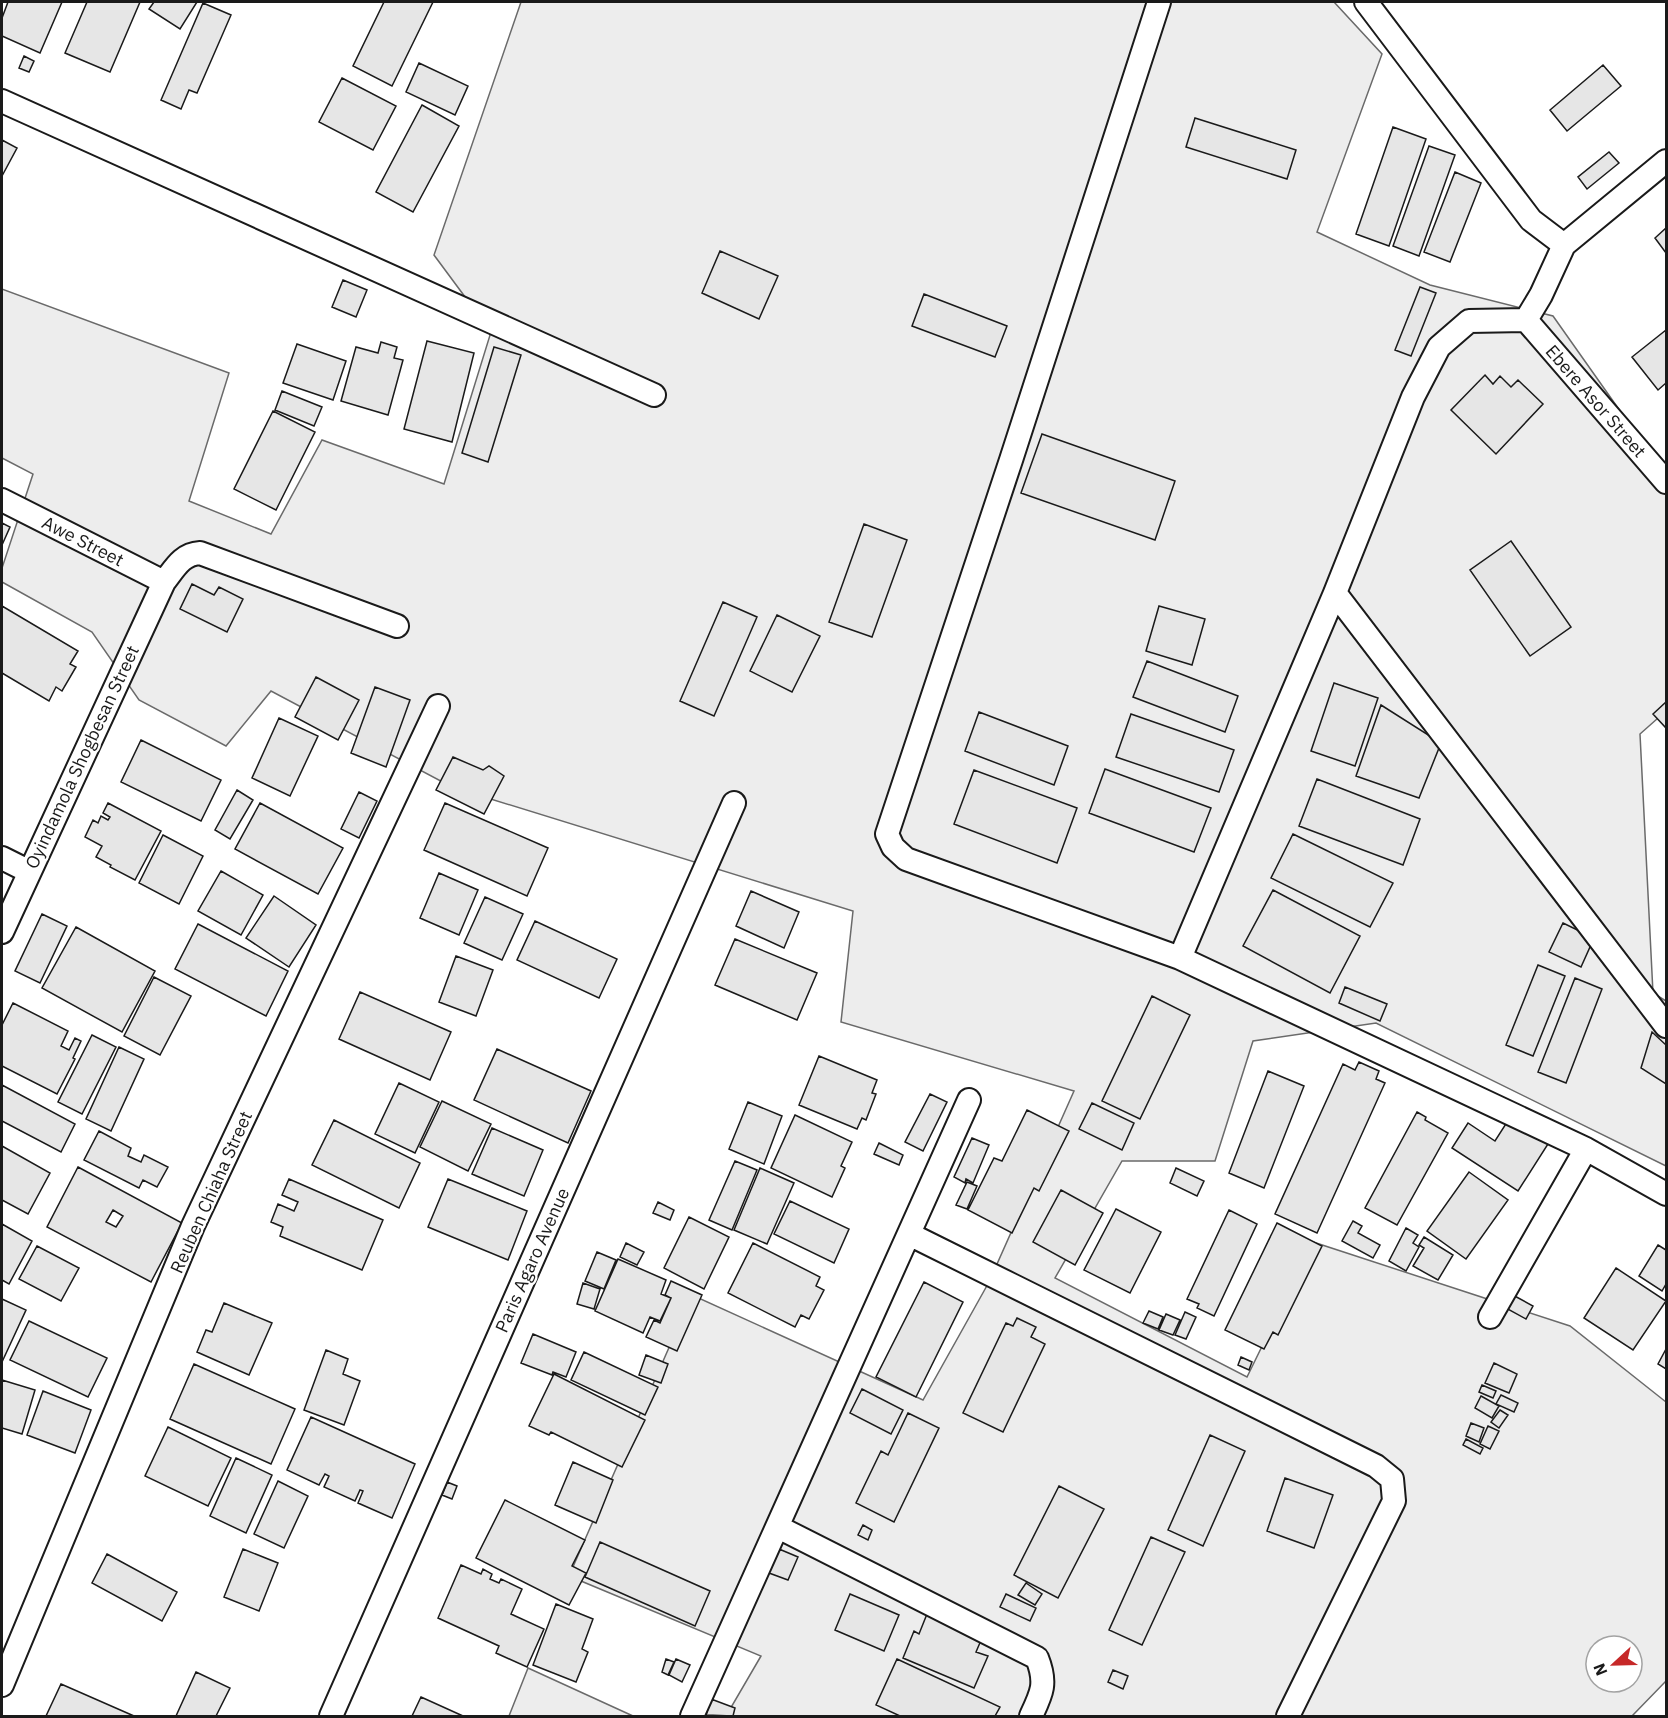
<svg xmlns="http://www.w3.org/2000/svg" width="1668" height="1718" font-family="'IBM Plex Sans',sans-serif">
  <rect width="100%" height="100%" fill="#fff"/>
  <path fill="#ededed" stroke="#6a6a6a" stroke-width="1.5" fill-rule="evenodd" d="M521,2H1334L1382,54L1317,232L1430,285L1553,316L1666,476V711L1640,734L1653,993L1666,1001V1166L1376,1023L1253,1041L1215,1161H1122L1055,1278L1247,1377L1313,1242L1570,1326L1666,1402V1681L1632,1716H726L761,1656L569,1576L692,1295L923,1400L989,1282L1074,1091L841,1022L853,911L452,787L271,691L226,746L139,700L92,632L2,582V568L33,474L2,458V289L229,373L189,501L271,534L322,440L444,484L491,332L434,255ZM1596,1646H1632V1682H1596Z
    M528,1668L633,1716H509Z"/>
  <path fill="#e6e6e6" stroke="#1a1a1a" stroke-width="1.5" fill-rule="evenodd" d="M8,2H62L40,53L2,36V18Z
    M87,2H140L110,72L65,53Z
    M154,2H197L180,29L149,9Z
    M384,2H433L392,86L353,66Z
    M203,3L231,15L197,93L189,90L181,109L161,100Z
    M24,56L34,61L29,72L19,68Z
    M419,63L468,86L455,115L406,92Z
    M1603,65L1621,86L1567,131L1550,110Z
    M342,78L396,106L373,150L319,122Z
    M422,105L459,126L413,212L376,192Z
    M1195,118L1296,150L1287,179L1186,147Z
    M1393,127L1426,139L1389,246L1356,234Z
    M2,140L17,148L2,176Z
    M1429,146L1455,155L1419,256L1393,246Z
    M1609,152L1619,163L1587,189L1578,177Z
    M1455,172L1481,183L1450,262L1424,252Z
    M1666,228V253L1655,238Z
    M720,251L778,276L759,319L702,293Z
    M343,280L367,290L356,317L332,307Z
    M1420,287L1436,293L1411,356L1395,350Z
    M924,294L1007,326L995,357L912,326Z
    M1666,330V383L1658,390L1632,357Z
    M427,341L474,353L452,442L404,429Z
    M381,342L397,347L394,358L403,360L388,415L341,401L356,347L378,353Z
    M297,344L346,361L333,400L283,383Z
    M494,347L521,355L488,462L462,453Z
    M1485,375L1493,384L1500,376L1511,387L1518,380L1543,404L1496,454L1451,410Z
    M282,391L322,407L314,426L275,410Z
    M273,411L315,432L276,510L234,489Z
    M1042,434L1175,481L1155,540L1021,493Z
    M2,523L10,527L2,545Z
    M864,524L907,540L872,637L829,622Z
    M1511,541L1571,627L1530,656L1470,570Z
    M192,584L214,595L219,587L243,599L227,632L180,609Z
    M723,602L757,617L714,716L680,701Z
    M2,606L78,651L70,664L76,667L62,691L56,687L49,701L2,673Z
    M1159,606L1205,619L1192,665L1146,651Z
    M777,615L820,636L792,692L750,671Z
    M1147,661L1238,696L1225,732L1133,697Z
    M316,677L359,700L338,740L295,717Z
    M1334,683L1378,698L1355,766L1311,751Z
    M375,687L410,700L386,767L351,753Z
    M1666,702V728L1653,714Z
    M1381,705L1441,743L1419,798L1356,776Z
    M979,712L1068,746L1054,785L965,751Z
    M1131,714L1234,750L1219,792L1116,757Z
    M279,718L318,736L290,796L252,778Z
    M141,740L221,780L201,821L121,782Z
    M453,757L483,770L489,766L504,776L484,814L436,790Z
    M1105,769L1211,808L1194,852L1089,813Z
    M974,770L1077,808L1057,863L954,824Z
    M1317,779L1420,819L1403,865L1299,826Z
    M237,790L253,800L230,839L215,830Z
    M359,792L377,801L359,838L341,829Z
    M108,803L161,831L135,880L110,867L111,865L96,857L102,846L85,837L93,820L98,823L101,816L108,820L110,817L103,813Z
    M260,803L343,848L318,894L235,849Z
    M445,803L548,848L527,896L424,850Z
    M1293,834L1393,883L1370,927L1271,878Z
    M163,835L203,856L179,904L139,883Z
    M221,871L263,895L241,935L198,911Z
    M439,873L478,890L459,935L420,918Z
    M1273,890L1360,936L1330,993L1243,946Z
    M751,891L799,912L784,948L736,926Z
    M274,896L316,925L289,967L246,938Z
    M485,897L523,914L502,960L464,943Z
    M42,914L67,926L40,983L15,971Z
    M535,921L617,959L599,998L517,960Z
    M1563,923L1594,938L1581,967L1549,952Z
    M198,924L288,971L266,1016L175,969Z
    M76,927L155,971L122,1032L42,988Z
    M735,939L817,973L797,1020L715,985Z
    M456,956L493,970L476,1016L439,1002Z
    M1538,965L1565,976L1533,1056L1506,1045Z
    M154,977L191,996L160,1055L124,1036Z
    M1575,978L1602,989L1566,1083L1538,1072Z
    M1345,987L1387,1004L1380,1021L1339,1003Z
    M360,992L451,1032L430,1080L339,1039Z
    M1152,996L1190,1015L1140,1119L1102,1101Z
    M13,1003L68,1031L61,1046L69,1050L75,1038L81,1041L73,1058L75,1059L57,1094L2,1066V1025Z
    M1652,1032L1666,1045V1084L1641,1068Z
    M92,1035L116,1047L82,1114L58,1102Z
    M119,1047L144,1059L111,1131L86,1119Z
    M497,1049L591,1091L568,1143L474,1100Z
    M819,1056L877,1080L872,1093L876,1094L866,1120L862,1118L857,1129L799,1105Z
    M1359,1062L1379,1071L1376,1079L1385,1083L1317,1233L1275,1214L1343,1064L1355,1070Z
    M1268,1071L1304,1086L1264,1188L1229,1173Z
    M399,1083L439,1102L415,1153L375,1134Z
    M2,1085L75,1124L61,1152L2,1121Z
    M930,1094L947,1102L923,1151L905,1142Z
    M442,1101L491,1124L468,1171L420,1147Z
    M748,1102L782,1116L764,1164L729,1149Z
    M1092,1103L1134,1123L1122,1150L1079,1129Z
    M1027,1110L1069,1131L1039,1191L1034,1188L1012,1233L968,1210L994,1158L1002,1161Z
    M1417,1112L1426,1117L1425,1120L1448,1133L1397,1225L1365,1208Z
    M795,1115L852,1142L841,1166L845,1168L832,1197L771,1168Z
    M1509,1119L1548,1144L1518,1191L1452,1148L1468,1123L1495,1141Z
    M334,1120L420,1163L399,1208L312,1165Z
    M492,1128L543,1150L524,1196L472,1174Z
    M99,1131L131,1148L128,1156L141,1162L144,1155L168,1167L157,1187L143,1180L139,1188L84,1160Z
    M972,1138L989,1145L973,1183L966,1179L965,1183L954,1177Z
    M879,1143L903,1155L899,1165L874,1154Z
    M2,1146L50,1173L28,1214L2,1200Z
    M735,1161L757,1170L732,1230L709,1220Z
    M78,1167L182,1223L151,1282L47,1227ZM113,1210L123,1216L116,1227L106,1222Z
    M760,1168L794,1183L767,1244L734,1230Z
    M1176,1168L1204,1181L1197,1196L1170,1183Z
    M1469,1172L1508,1200L1466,1259L1427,1231Z
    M289,1179L383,1220L362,1270L280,1236L283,1227L271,1222L278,1204L294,1211L298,1202L282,1195Z
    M448,1179L527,1211L508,1260L428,1227Z
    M967,1182L977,1186L967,1209L956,1205Z
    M1061,1190L1103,1213L1075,1265L1033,1242Z
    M790,1201L849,1229L834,1263L774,1234Z
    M658,1202L674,1210L670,1220L653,1213Z
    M1116,1209L1161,1232L1130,1293L1084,1270Z
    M1229,1210L1257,1224L1214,1316L1197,1308L1199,1304L1187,1299Z
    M689,1217L729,1237L704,1289L664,1268Z
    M1353,1221L1362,1226L1358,1233L1380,1245L1373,1258L1342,1241Z
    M1277,1223L1322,1246L1278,1335L1273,1332L1264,1349L1225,1330Z
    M2,1224L32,1241L9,1284L2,1280Z
    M1406,1228L1418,1235L1413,1243L1419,1247L1406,1271L1389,1261Z
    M1424,1237L1453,1255L1438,1280L1413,1266L1424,1248L1419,1245Z
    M626,1243L644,1252L637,1265L620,1257Z
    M753,1243L820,1277L816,1286L824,1290L809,1319L801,1315L795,1327L728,1293Z
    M1658,1245L1666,1250V1284L1662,1291L1639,1276Z
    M37,1246L79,1268L61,1301L19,1279Z
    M597,1252L616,1260L604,1289L585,1281Z
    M618,1259L666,1280L661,1294L671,1298L660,1321L650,1317L643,1333L595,1311Z
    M1616,1268L1666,1301L1633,1350L1584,1318Z
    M671,1281L702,1295L677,1351L646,1337L654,1320L660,1323L671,1298L665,1295Z
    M924,1282L963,1302L916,1397L876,1377Z
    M583,1283L600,1289L594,1309L577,1304Z
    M1511,1294L1533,1306L1526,1319L1504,1307Z
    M2,1299L26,1310L2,1362Z
    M224,1303L272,1323L249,1375L197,1352L206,1330L212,1332Z
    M1149,1311L1163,1317L1158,1329L1143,1323Z
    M1185,1312L1196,1317L1186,1339L1175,1335Z
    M1166,1314L1180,1320L1173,1335L1159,1330Z
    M1017,1318L1036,1327L1031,1337L1045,1344L1003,1432L963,1413L1006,1323L1013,1326Z
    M29,1321L107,1358L88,1397L10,1360Z
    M533,1334L576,1352L566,1377L553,1372L552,1375L521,1363Z
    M1666,1349V1369L1658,1364Z
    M326,1350L348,1359L343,1374L360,1381L344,1425L304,1410Z
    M584,1352L658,1387L645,1415L571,1380Z
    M646,1355L668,1364L661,1383L639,1375Z
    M1241,1357L1252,1362L1249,1370L1238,1365Z
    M1494,1363L1517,1374L1509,1393L1485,1383Z
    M194,1364L295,1409L271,1464L170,1419Z
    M554,1374L645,1420L622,1467L551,1432L549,1435L529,1426Z
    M2,1380L35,1390L22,1434L2,1428Z
    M1482,1385L1496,1391L1493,1398L1479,1392Z
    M862,1389L903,1410L891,1434L850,1413Z
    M43,1391L91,1410L75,1453L27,1435Z
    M1501,1395L1518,1403L1514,1412L1496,1404Z
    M1481,1396L1499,1406L1492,1418L1475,1408Z
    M1500,1410L1508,1415L1499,1428L1491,1422Z
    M908,1413L939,1428L894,1522L856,1503L881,1451L888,1455Z
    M311,1417L415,1464L392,1518L358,1503L363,1491L360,1490L355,1501L324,1487L329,1476L325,1474L319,1485L287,1470Z
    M1471,1423L1484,1428L1479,1442L1466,1436Z
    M1488,1426L1499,1431L1490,1449L1480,1444Z
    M168,1427L231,1458L208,1506L145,1476Z
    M1210,1435L1245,1451L1203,1546L1168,1530Z
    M1466,1439L1483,1448L1480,1454L1463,1445Z
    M236,1458L272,1475L246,1533L210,1516Z
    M573,1462L613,1480L596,1523L555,1505Z
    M1285,1478L1333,1495L1314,1548L1267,1531Z
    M278,1481L308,1496L284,1548L254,1534Z
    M447,1482L457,1486L452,1499L442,1495Z
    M1059,1486L1104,1509L1058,1598L1014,1575Z
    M505,1500L585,1540L572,1566L586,1573L569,1605L476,1558Z
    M863,1525L872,1530L868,1540L858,1535Z
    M1151,1537L1185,1552L1142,1645L1109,1630Z
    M600,1542L710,1591L695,1626L585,1577Z
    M243,1549L278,1563L259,1611L224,1597Z
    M779,1549L798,1557L788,1580L769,1573Z
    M107,1554L177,1592L162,1621L92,1583Z
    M461,1565L481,1574L483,1569L492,1574L490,1579L499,1583L501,1579L522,1589L511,1614L544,1629L527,1667L496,1653L499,1646L438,1618Z
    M1026,1583L1042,1594L1035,1605L1018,1595Z
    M850,1594L899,1615L884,1651L835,1630Z
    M1006,1594L1036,1608L1030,1621L1000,1607Z
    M556,1604L593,1619L582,1649L588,1652L576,1682L533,1665Z
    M927,1614L982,1638L976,1652L988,1656L974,1688L903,1658L914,1631L919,1634Z
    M666,1659L674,1662L668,1675L662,1672Z
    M676,1659L690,1665L682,1682L669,1675Z
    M897,1659L1000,1707L995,1716H900L876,1705Z
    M1113,1670L1128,1676L1123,1689L1108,1682Z
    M196,1672L230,1688L216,1716H176Z
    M61,1684L134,1716H46Z
    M421,1697L463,1716H412Z
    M711,1699L735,1708L733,1716L706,1715Z"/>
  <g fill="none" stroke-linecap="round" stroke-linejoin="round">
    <defs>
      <path id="street" d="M1159,2L1011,460L887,834L893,847L906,859L1180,958L1586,1149L1666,1194
        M1366,2L1531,220L1564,245
        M2,101L654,395
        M1526,320L1666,482
        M2,500L164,582
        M1335,593L1666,1026
        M2,858L28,871
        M2,932L164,582C175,568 182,554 200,553L397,626
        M1180,958L1335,593L1413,397L1439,347L1469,321L1526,320L1541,295L1564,245L1666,161
        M909,1234L1376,1466L1392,1479L1394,1501L1288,1716
        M1490,1317L1586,1149
        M778,1527L1037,1658C1047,1683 1042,1693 1031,1716
        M2,1685L193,1226L438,706
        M331,1716L734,803
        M692,1716L969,1100"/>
    </defs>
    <use href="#street" stroke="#1a1a1a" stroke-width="26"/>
    <use href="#street" stroke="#fff" stroke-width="22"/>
  </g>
  <g text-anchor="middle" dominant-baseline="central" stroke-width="4.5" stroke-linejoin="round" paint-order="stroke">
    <g font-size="18" fill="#1a1a1a" stroke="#fff">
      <text transform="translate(1596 401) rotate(49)">Ebere Asor Street</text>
      <text transform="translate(83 541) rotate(27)">Awe Street</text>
      <text transform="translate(82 757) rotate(-65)">Oyindamola Shogbesan Street</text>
      <text transform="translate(211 1192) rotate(-66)">Reuben Chiaha Street</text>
      <text transform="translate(532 1260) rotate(-66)">Paris Agaro Avenue</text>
    </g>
  </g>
  <rect width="1668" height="1718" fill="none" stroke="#1a1a1a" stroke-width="6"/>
  <g transform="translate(1614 1664) rotate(248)"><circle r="28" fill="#ffffff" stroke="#a3a3a3" stroke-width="1.5"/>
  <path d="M0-4.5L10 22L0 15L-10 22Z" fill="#c62828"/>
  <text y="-9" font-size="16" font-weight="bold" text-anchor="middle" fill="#1a1a1a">N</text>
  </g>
</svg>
